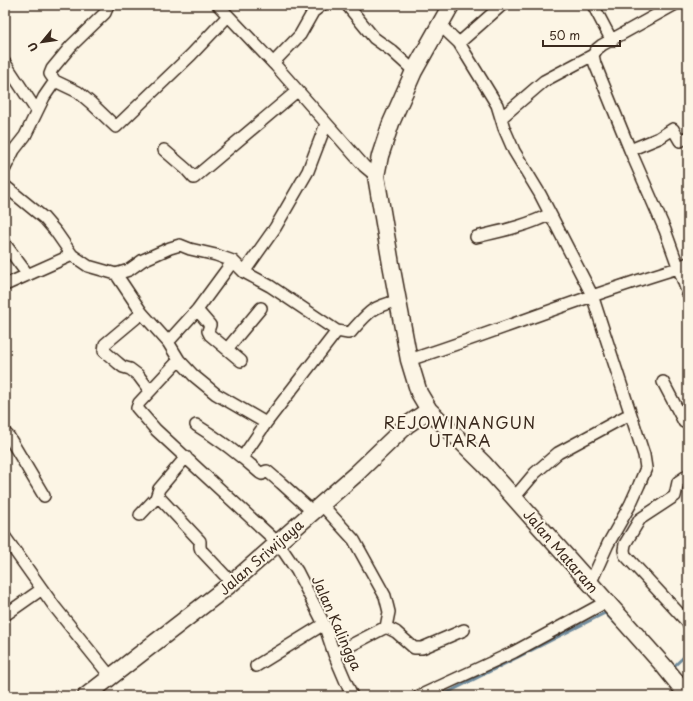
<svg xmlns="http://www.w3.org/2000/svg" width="693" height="701" font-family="'Playpen Sans',sans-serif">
  <rect width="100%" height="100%" fill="#fcf5e5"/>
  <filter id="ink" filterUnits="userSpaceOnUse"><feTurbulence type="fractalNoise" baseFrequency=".025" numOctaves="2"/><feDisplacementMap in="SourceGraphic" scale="8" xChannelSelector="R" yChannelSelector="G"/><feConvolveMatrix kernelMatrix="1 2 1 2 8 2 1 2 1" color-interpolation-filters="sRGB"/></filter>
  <g filter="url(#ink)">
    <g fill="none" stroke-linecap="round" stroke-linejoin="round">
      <path stroke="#708c9e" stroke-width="3" d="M671,669L688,653
        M441,696L605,613L617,625"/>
      <defs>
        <path id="street" d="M218,5L276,66L364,166L376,176
          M347,5L374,38L392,51L414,71
          M593,5L612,41
          M440,25L459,43L497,105L504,128L514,151L540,194L592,295L644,455L646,468L639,485L630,505L608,544L590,584
          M459,43L502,5
          M593,55L595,64L630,150L665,230L688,294
          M5,63L36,110
          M273,63L300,35L313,12L322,5
          M55,81L50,74L52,69L71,46L105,13L107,8L106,5
          M501,118L544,81L593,55L597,49L602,45L674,5
          M164,150L186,169L194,178L297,91
          M630,150L659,138L673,129L680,141L688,137
          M5,168L14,150L25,136L44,97L55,81L78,92L91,103L116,127L191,55L228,16
          M5,186L44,218L56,232L72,255L88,266L116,274L129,270L143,260L170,248L180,245L190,249L216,255L233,261L244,272L270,286L337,331L266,423L242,458
          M476,237C501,231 527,226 550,214
          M5,244L28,275
          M244,272L275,228L308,171L326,124
          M116,274L142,313L168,342L179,360L194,376L216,394L266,423
          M5,285L72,255
          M197,310L210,325L208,331L210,335L241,361
          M142,313L105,344L104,351L118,363L123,367L130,369L138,375L150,391
          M337,331L348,333L351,332C368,313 371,307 397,301
          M168,342L197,310L233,261
          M227,349L261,308
          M179,360L139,403L137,408L156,430L278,543L297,571L324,624L334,654L352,696
          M409,360C499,331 587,295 678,268L688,263
          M663,382L684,422H688
          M196,425C219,439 240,455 260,473L262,474L264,472L267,471L281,483L313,512
          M5,433L9,437L44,496
          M688,475L678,482L675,496L640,519L625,544L624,550L625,555L688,623
          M157,495L200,541V547L201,550L232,583
          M514,498L535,473L558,453L630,414
          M322,505L354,540L385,596L389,612L386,627
          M140,515L156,498L159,489L186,457
          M5,537L54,606L110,676
          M5,615L42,589
          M334,654L386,627L396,632L414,648H422L464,630
          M256,666L324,624
          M419,696L514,652L606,602"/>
        <path id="secondary" d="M451,5L414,71L391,123L380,156L376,176L391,264L409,360L419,393L429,410L484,464L663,665L688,696
          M86,696L232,583L356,474L407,425L429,410"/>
      </defs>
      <use href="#street" stroke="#3b2a1e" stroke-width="14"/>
      <use href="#secondary" stroke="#3b2a1e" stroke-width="19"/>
      <use href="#street" stroke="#fcf5e5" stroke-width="11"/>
      <use href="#secondary" stroke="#fcf5e5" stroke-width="16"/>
    </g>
  </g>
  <g text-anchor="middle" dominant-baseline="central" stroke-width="4" stroke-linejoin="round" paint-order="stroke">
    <g font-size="14" fill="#3b2a1e" stroke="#fcf5e5">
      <text transform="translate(561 551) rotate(49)">Jalan Mataram</text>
      <text transform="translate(261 557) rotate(-41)">Jalan Sriwijaya</text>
      <text transform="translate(337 623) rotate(66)">Jalan Kalingga</text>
    </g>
    <g font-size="16" letter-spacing="1" fill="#3b2a1e" stroke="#fcf5e5">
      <text x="460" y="422">REJOWINANGUN<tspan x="460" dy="18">UTARA</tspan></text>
    </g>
  </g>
  <rect width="693" height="701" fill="none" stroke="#fcf5e5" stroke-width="20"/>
  <rect x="10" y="10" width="673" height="681" fill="none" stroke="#3b2a1e" stroke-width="1.5" filter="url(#ink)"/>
  <g transform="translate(42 42) rotate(241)" stroke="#fcf5e5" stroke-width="3" paint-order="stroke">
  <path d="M0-3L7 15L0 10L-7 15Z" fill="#3b2a1e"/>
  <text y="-6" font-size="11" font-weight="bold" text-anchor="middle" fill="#3b2a1e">U</text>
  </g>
  <path d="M543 40v6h77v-6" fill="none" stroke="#3b2a1e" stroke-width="2"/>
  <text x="549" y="40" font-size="12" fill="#3b2a1e" stroke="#fcf5e5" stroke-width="3" paint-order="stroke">50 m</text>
</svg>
